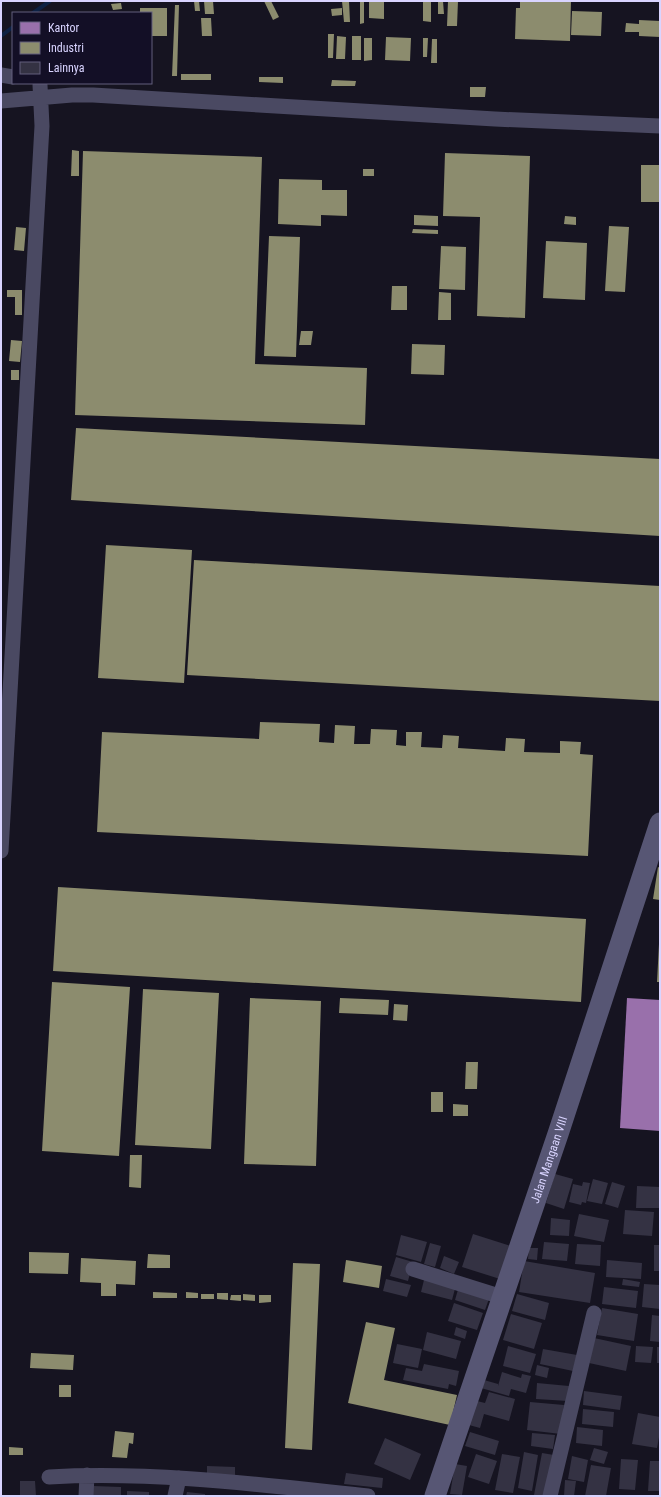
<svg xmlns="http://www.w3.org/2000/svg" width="661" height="1497" font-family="'Roboto Condensed',sans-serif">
  <rect width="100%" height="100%" fill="#161421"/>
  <path fill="#9970ab" d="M627,998L660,1000V1131L620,1128Z"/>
  <path fill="#8c8c6e" d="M194,1H199L200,11H195Z
    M204,1H213L214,14H205Z
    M264,1H271L279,17L273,20Z
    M342,1H349L350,22H344Z
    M360,1H364V23L360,24Z
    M369,1H384V19L369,18Z
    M423,1H431V22L423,21Z
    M438,1H443L444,14H438Z
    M448,1H458L457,26H447Z
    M520,1H571L570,41L515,39L516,8H520Z
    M121,3L122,9L113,10L111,4Z
    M175,5H179L177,76H172Z
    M140,8H167V36H151V13H140Z
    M342,8V15L332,16L331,9Z
    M572,11L602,12L601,36L571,35Z
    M201,18H211L212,36H202Z
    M639,20L660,21V37L639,36V32H625L626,23L639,24Z
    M328,34H334L333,58H328Z
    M337,36L346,37L345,59H336Z
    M352,36H361V60H352Z
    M386,37L411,38L410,61L385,60Z
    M364,38H372V60L364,61Z
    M423,38H428L427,57H423Z
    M432,39H437V63H431Z
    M181,74H211V80H181Z
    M259,77H283V83L259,82Z
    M332,80L356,81L355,86H331Z
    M470,87H486L485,97H470Z
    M72,150L79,151V176H71Z
    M83,151L262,157L255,364L367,368L365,425L75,415Z
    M445,153L530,156L525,318L477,316L480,217L443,216Z
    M641,165H660V202H641Z
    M363,169H374V176H363Z
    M279,179L322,180V190H347V216L321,215V226L278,224Z
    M414,215L438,216V226L414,225Z
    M565,216L576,217V225L564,224Z
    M609,226L629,227L625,292L605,291Z
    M16,227L26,228L24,251L14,250Z
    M413,229L438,230V234L412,233Z
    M269,236L300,237L296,357L264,356Z
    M546,241L587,243L585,300L543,298Z
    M441,246L466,247L465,290L439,289Z
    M392,286H407V310H391Z
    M7,290H22V315H15V297H7Z
    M439,292L451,293V320H438Z
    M301,331H313L311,345H299Z
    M11,340L22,341L20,362L9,361Z
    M412,344L445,345L444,375L411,374Z
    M11,370H19V380H11Z
    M76,428L660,459V536L71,500Z
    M106,545L192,550L184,683L98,678Z
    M194,560L660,586V701L187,675Z
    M260,722L320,724L319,742L334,743L335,725L355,726L354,744H370L371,729L397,730L396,745L406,746V732H422L421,747L442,748L443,735L459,736L458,748L505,751L506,738L525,739L524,752L560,753V741L581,742L580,754L593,755L588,856L97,832L102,732L259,739Z
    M658,867L660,868V900L653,899Z
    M58,887L586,919L581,1002L53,971Z
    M659,944H660V982H657Z
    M52,982L130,987L119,1156L42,1151Z
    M143,989L219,993L211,1149L135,1145Z
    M250,998L321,1001L316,1166L244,1164Z
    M340,998L389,1000L388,1015L339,1013Z
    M394,1004L408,1005L407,1021L393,1020Z
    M466,1062H478L477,1089H465Z
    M431,1092H443V1112H431Z
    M453,1104L468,1105V1116H453Z
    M130,1155H142L141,1188L129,1187Z
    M29,1252L69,1253L68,1274L29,1273Z
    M148,1254L170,1255V1268H147Z
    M81,1258L136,1261L135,1285L116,1284V1296H101V1283L80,1282Z
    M346,1260L382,1266L379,1288L343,1282Z
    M293,1263L320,1264L312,1450L285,1448Z
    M153,1292L177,1293V1298H153Z
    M186,1292L198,1293V1298H186Z
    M217,1293H228V1300L217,1299Z
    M201,1294H214V1299H201Z
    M243,1294L255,1295V1301L243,1300Z
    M231,1295H241V1301L230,1300Z
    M259,1295H271V1302L259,1303Z
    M366,1322L395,1328L384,1380L457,1395L450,1425L348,1403Z
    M31,1353L74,1355L73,1370L30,1368Z
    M59,1385H71V1397H59Z
    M115,1431L134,1433L133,1444L129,1443L127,1458L112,1457Z
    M9,1447L23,1448V1455H9Z"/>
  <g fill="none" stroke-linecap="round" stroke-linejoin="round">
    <path stroke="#0d2144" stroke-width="4" d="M33,13L50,1
      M1,36L13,27"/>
  </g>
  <path fill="#343243" d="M555,1174L573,1179L564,1209L546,1203Z
    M593,1179L608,1183L602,1204L587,1201Z
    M583,1182L590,1183L586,1203L582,1202L581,1205L569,1202L573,1184L582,1186Z
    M612,1182L625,1186L618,1208L605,1204Z
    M637,1186L660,1187V1208H636Z
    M625,1210L654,1212L652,1236L623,1234Z
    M579,1214L609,1220L604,1242L574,1236Z
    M551,1218L570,1220L569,1236L550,1235Z
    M473,1234L511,1246L500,1279L462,1267Z
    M401,1235L427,1242L421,1262L396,1255Z
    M544,1242L569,1244L567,1261L542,1259Z
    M430,1243L441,1246L435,1267L424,1264Z
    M577,1244L601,1245L600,1266L575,1264Z
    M654,1245H660V1271H654Z
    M529,1248H538L537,1260L528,1259Z
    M444,1256L459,1262L454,1274L440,1268Z
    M396,1257L413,1262L408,1281L390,1276Z
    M607,1260L642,1263L641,1279L606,1277Z
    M524,1261L595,1273L590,1303L519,1292Z
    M425,1276L456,1285L452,1300L421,1292Z
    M386,1279L411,1285L407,1297L383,1291Z
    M623,1279L640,1282L639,1287L622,1285Z
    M644,1284L660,1285V1309L642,1307Z
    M459,1286L490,1296L485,1310L455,1300Z
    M604,1287L638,1291L636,1308L602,1304Z
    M517,1294L549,1303L545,1320L512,1311Z
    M454,1303L483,1313L477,1330L448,1321Z
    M602,1308L638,1314L634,1341L597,1335Z
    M511,1314L542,1323L534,1349L503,1340Z
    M652,1315L660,1316V1342L650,1341Z
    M456,1327L467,1331L465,1339L454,1335Z
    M427,1332L461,1341L456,1359L423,1350Z
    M594,1338L631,1346L626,1371L589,1363Z
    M397,1344L422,1349L418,1368L393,1363Z
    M508,1346L536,1354L530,1373L503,1366Z
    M636,1346L653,1347L651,1363L635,1362Z
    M657,1347H660V1363H657Z
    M543,1349L577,1355L573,1371L540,1364Z
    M424,1364L459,1371L456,1386L449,1384L448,1389L403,1380L406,1368L422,1371Z
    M537,1365L549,1368L547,1378L535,1375Z
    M502,1372L521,1378L522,1374L531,1376L526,1393L511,1389L509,1396L481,1388L484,1380L498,1384V1386Z
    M537,1383L569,1386L568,1401L536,1399Z
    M584,1391L622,1396L620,1410L583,1405Z
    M489,1392L515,1399L509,1421L484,1414L480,1428L469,1425L477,1401L485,1403Z
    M530,1402L564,1405L561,1434L527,1430Z
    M583,1409L614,1412L613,1427L582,1424Z
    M638,1413L660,1417V1432L657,1448L632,1444Z
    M577,1427L603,1430L602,1446L576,1443Z
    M470,1432L499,1441L495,1455L465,1446Z
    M532,1433L555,1435L553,1449L531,1446Z
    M385,1438L421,1454L410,1480L374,1464Z
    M594,1448L608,1452L604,1464L590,1460Z
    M524,1452L538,1455L532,1491L518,1488Z
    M542,1453L554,1455L547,1496L534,1495Z
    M476,1454L497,1461L489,1484L468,1477Z
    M502,1454L520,1457L513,1493L495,1490Z
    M572,1456L588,1460L584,1482L568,1479Z
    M621,1459L638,1460L635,1490L619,1489Z
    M650,1461H660V1491H648Z
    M455,1464L467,1466L462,1495L450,1494Z
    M591,1465L611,1468L606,1496H585Z
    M207,1466L235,1467V1476L207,1475Z
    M346,1473L383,1478L382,1488L344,1484Z
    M565,1480L576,1481L574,1496H564Z
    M20,1481H35L36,1496H20Z
    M93,1486L121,1487V1496H92Z
    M127,1491L149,1492V1496H127Z
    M187,1492L205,1494V1496H186Z"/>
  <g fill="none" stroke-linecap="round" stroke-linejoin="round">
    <path stroke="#4a4962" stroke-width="15" d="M1,75L13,77
      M1,101L72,95H93L495,119L660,126
      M1,851L42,126L40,85
      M413,1269L502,1297
      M49,1477C155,1471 263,1485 368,1496
      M86,1496L87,1475
      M175,1496L179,1478
      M550,1496L594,1313"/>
    <path stroke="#575674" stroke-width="21" id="s1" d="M435,1496L558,1134L660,823"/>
  </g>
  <g text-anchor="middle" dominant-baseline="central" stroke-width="4" stroke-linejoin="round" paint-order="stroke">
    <g font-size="12" fill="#d9d4ff" stroke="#130f26">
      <text stroke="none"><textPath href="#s1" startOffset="355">Jalan Mangaan VIII</textPath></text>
    </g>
  </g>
  <rect width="661" height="1497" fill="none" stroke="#d9d4ff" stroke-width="4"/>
  <rect x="12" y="12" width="140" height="72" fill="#130f26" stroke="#625e7d"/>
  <rect x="20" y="22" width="20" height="12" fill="#9970ab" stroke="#625e7d"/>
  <text x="48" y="32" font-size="12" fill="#d9d4ff">Kantor</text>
  <rect x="20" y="42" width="20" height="12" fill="#8c8c6e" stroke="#625e7d"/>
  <text x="48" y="52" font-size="12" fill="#d9d4ff">Industri</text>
  <rect x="20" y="62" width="20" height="12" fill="#343243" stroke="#625e7d"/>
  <text x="48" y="72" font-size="12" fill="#d9d4ff">Lainnya</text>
</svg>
